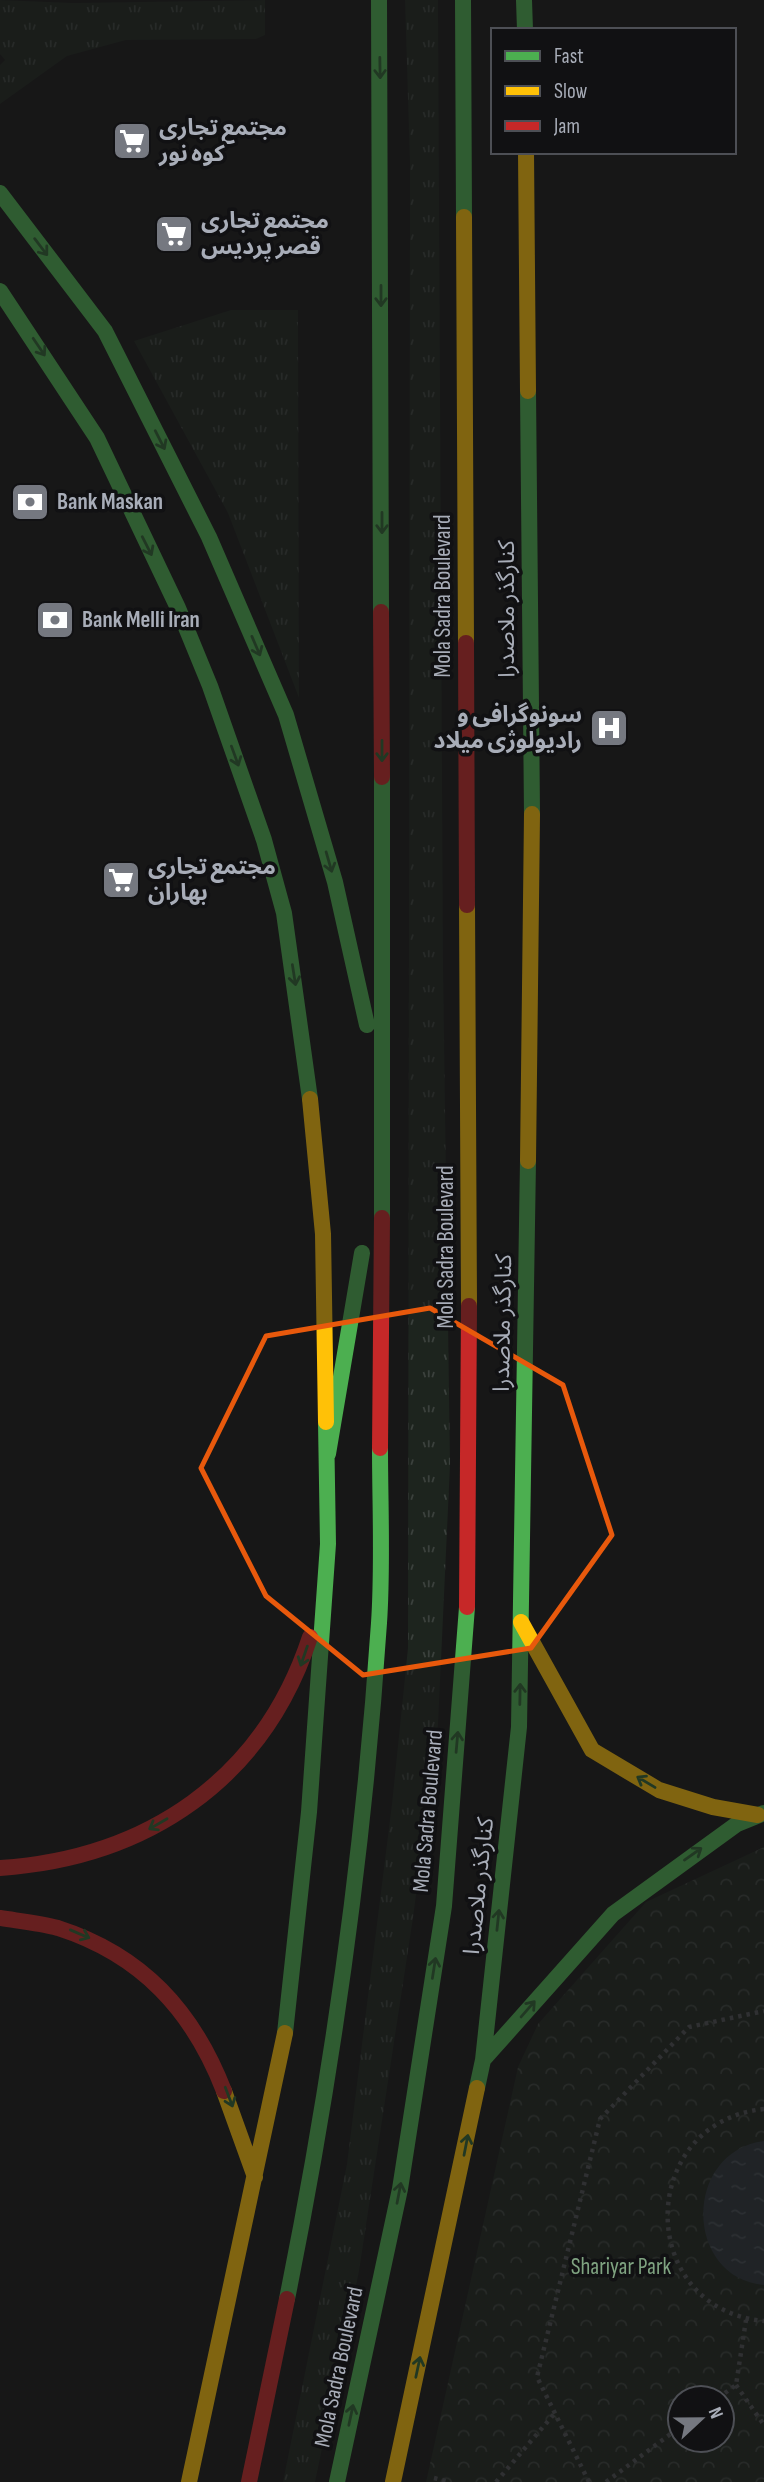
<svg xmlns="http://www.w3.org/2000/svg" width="764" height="2482" font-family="'Sofia Sans Condensed','Noto Sans Arabic',sans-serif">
  <defs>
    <pattern id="grass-tufts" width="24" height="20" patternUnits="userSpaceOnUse" patternTransform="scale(1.75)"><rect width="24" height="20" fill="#1d241e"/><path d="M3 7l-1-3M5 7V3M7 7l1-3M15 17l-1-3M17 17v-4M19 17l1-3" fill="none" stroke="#3b413d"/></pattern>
    <pattern id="park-crowns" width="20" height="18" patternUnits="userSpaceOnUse" patternTransform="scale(1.75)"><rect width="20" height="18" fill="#1d241e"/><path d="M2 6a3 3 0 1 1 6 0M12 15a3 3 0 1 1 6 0" fill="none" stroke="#3b413d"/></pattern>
    <pattern id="water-ripples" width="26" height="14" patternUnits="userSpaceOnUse" patternTransform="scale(1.75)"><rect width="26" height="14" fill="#2a3239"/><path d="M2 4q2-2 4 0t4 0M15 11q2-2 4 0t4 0" fill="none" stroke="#464d54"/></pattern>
  </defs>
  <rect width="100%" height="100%" fill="#171717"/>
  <path fill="url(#grass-tufts)" d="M0,0L73,3L265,0V35L256,39L126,40L67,56L0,104V65L5,60L0,54Z
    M405,0H438L443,964L450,1465L438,1725L413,1918L359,2271L315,2482H283L347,2164L392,1804L408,1648L410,164Z
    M231,310H298L299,698L228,513L134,341Z"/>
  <path fill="url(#park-crowns)" fill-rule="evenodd" d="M764,1847V2482H426L518,2067L538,2024L646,1902ZM680,2398H722V2440H680Z"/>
  <path fill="url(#water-ripples)" d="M764,2141V2285C684,2278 682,2152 764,2141Z"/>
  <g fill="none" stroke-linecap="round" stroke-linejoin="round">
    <path stroke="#4d4e52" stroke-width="4.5" stroke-dasharray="3.5 5" stroke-linecap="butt" d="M764,2109C636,2122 635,2309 764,2321
      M736,2385L764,2425
      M718,2398L736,2385L746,2320
      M434,2478L450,2482
      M496,2482L555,2413
      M589,2482L537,2377L600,2119L689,2027L764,2011
      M606,2482L680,2427"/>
    <path stroke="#4caf50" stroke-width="16" d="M379,0L381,612
      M463,0L464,217
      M524,0L525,30
      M0,193L105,331L209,537L286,715L335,882L367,1025
      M0,291L97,438L178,608L210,686L264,840L284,913L310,1099
      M528,391L532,814
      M382,777V1218
      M328,1454L362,1253
      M285,2033L309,1812L328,1544L326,1422
      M483,2060L613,1914L737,1824L764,1813
      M477,2088L483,2060L519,1727L528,1161
      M287,2299C332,2076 364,1850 379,1623C383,1565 380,1506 380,1448
      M337,2482L400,2189L444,1906L467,1607"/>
    <path stroke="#ffc107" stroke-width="16" d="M526,152L528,391
      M464,217L466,643
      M467,905L469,1306
      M310,1099L323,1234L326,1422
      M528,1161L532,814
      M521,1622L592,1750L659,1790L713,1807L758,1815
      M224,2091L255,2177
      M189,2482L285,2033
      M393,2482L477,2088"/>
    <path stroke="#c62828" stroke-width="16" d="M381,612L382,777
      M466,643L467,905
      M380,1448L382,1218
      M467,1607L469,1306
      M0,1868C147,1858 263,1780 310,1637
      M0,1918C19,1921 40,1923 58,1928C142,1955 193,2011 224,2091
      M249,2482L287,2299"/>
  </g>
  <defs><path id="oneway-shaft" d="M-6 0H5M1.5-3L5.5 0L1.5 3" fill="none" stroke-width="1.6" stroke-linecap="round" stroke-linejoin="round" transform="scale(1.75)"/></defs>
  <g stroke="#2e6032">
    <use href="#oneway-shaft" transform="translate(380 68) rotate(89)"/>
    <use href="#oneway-shaft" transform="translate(41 247) rotate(53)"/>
    <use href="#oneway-shaft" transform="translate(381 296) rotate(90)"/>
    <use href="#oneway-shaft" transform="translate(39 347) rotate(56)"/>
    <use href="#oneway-shaft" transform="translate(160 440) rotate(63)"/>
    <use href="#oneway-shaft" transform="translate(382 523) rotate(90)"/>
    <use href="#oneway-shaft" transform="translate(147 546) rotate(63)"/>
    <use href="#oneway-shaft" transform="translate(256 646) rotate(67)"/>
    <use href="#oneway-shaft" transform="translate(382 751) rotate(90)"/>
    <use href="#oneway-shaft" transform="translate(235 756) rotate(70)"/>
    <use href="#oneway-shaft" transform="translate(329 862) rotate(74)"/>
    <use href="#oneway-shaft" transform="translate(294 975) rotate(81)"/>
    <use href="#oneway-shaft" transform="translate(304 1656) rotate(109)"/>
    <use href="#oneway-shaft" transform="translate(520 1694) rotate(-89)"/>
    <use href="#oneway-shaft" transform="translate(457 1742) rotate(-85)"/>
    <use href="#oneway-shaft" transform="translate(646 1782) rotate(-149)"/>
    <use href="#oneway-shaft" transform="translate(158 1824) rotate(150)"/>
    <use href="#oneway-shaft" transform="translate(693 1854) rotate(-35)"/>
    <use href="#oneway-shaft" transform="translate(498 1920) rotate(-84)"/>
    <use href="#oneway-shaft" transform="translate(80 1934) rotate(23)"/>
    <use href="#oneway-shaft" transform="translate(434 1968) rotate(-81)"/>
    <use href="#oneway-shaft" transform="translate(528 2009) rotate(-49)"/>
    <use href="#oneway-shaft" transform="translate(229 2097) rotate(69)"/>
    <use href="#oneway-shaft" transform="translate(466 2145) rotate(-79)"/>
    <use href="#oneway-shaft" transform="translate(399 2193) rotate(-79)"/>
    <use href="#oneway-shaft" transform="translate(418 2367) rotate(-78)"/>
    <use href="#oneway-shaft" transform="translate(351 2415) rotate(-78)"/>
  </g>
  <path d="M0 0H764V2482H0ZM430,1308L563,1385L612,1535L531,1648L363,1675L266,1596L201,1468L266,1336Z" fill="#171717" fill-opacity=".55" fill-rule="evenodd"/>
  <path fill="none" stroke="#e8590c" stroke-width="5" stroke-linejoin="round" d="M430,1308L563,1385L612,1535L531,1648L363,1675L266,1596L201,1468L266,1336Z"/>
  <defs>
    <symbol id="supermarket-square" viewBox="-11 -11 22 22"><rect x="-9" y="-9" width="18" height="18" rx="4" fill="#757880" stroke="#111113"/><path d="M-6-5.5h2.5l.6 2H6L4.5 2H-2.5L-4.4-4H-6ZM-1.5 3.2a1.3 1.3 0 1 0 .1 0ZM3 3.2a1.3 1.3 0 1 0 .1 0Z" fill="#fff"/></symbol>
    <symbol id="bank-square" viewBox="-11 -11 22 22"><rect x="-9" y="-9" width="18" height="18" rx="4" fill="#757880" stroke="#111113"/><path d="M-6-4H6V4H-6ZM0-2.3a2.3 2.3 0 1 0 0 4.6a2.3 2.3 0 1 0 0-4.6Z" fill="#fff"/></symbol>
    <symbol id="hospital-square" viewBox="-11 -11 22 22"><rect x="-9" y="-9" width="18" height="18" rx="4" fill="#757880" stroke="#111113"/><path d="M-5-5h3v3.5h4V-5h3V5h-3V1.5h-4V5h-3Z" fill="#fff"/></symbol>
  </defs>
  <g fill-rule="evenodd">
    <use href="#supermarket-square" x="110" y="119" width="44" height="44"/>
    <use href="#supermarket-square" x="152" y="212" width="44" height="44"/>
    <use href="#bank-square" x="8" y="480" width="44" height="44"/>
    <use href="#bank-square" x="33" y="598" width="44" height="44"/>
    <use href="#hospital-square" x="587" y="706" width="44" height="44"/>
    <use href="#supermarket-square" x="99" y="858" width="44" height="44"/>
  </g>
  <g text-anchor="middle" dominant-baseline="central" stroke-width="7" stroke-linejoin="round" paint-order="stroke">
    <g font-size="23" font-weight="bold" fill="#a8adb8" stroke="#111113" text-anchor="start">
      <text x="159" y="128">مجتمع تجاری<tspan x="159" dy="26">کوه نور</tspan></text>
      <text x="201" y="221">مجتمع تجاری<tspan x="201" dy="26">قصر پردیس</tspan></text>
      <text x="57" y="502">Bank Maskan</text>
      <text x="82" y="620">Bank Melli Iran</text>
      <text x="582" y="715" text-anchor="end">سونوگرافی و<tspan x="582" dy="26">رادیولوژی میلاد</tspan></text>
      <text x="148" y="867">مجتمع تجاری<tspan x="148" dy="26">بهاران</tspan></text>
    </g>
    <g font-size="23" fill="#a8adb8" stroke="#111113">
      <text transform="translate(443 596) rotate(-90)">Mola Sadra Boulevard</text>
      <text transform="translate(507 609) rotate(-90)">کنارگذر ملاصدرا</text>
      <text transform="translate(446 1247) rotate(-90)">Mola Sadra Boulevard</text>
      <text transform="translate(503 1323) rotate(-89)">کنارگذر ملاصدرا</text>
      <text transform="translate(428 1811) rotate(-85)">Mola Sadra Boulevard</text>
      <text transform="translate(479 1886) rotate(-84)">کنارگذر ملاصدرا</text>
      <text transform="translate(339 2367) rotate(-78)">Mola Sadra Boulevard</text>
    </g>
    <g font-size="23" fill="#7fa381" stroke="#111113">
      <text x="621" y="2267">Shariyar Park</text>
    </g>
  </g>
  <rect x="491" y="28" width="245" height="126" fill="#111113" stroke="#4d4f55" stroke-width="2"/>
  <rect x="505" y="51" width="35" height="10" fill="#4caf50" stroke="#4d4f55" stroke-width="2"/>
  <text x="554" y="63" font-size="21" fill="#a8adb8">Fast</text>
  <rect x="505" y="86" width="35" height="10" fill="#ffc107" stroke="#4d4f55" stroke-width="2"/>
  <text x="554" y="98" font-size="21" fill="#a8adb8">Slow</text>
  <rect x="505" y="121" width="35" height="10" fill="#c62828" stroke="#4d4f55" stroke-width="2"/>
  <text x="554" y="133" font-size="21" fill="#a8adb8">Jam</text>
  <g transform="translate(701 2419) rotate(68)"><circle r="33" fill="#111113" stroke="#4d4f55" stroke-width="2"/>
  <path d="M0-5L12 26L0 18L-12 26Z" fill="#757880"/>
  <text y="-10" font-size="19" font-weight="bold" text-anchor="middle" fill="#a8adb8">N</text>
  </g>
</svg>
